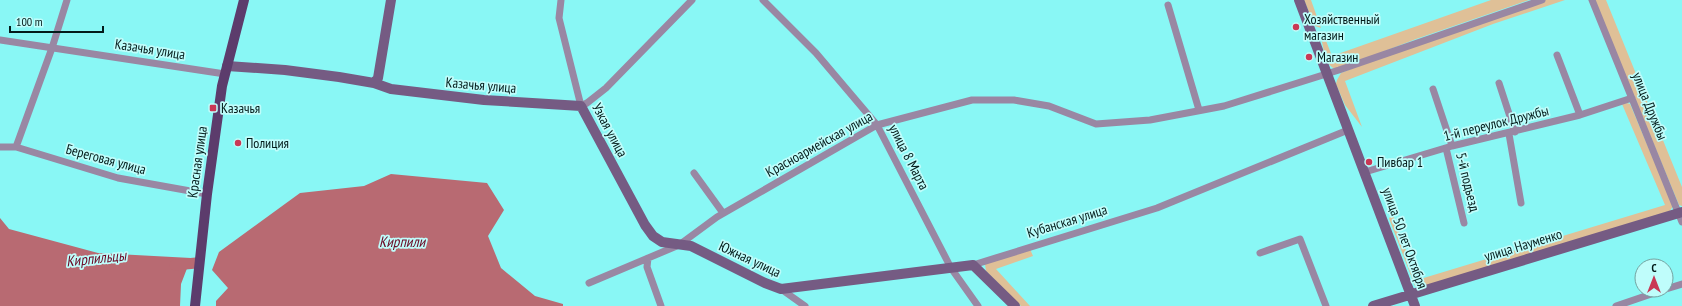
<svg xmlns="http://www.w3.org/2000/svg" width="1682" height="306" font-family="'PT Sans Narrow',sans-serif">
  <rect width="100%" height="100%" fill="#89f7f5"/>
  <path fill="#dfc097" d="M1304,0H1311L1321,28L1315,26L1314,24Z
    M1491,0H1529L1416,39L1338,69C1325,69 1324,48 1321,38L1323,33L1332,56Z
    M1544,0H1565L1493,24L1345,81L1362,127L1345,105L1336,84L1337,80L1341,73L1413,45Z
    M1594,0H1606L1682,187V206L1679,205Z
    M1627,103L1630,104L1673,206L1670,211L1419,288L1415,286L1390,221L1389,218L1393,215L1417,280L1665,205L1622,104Z
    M1030,249L1033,256L996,269L1030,306H1021L986,271L985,264Z"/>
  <path fill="#b86a72" d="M391,174L487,183L504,210L488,236L501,268L535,296L563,304V306H216V301L228,288L212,270L219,252L300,193L364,186Z
    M0,218L9,229L98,253L191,258L181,284L180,306H0Z"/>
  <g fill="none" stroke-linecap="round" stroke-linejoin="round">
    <path stroke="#b86a72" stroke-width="11" d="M175,265L196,263"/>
    <path stroke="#9987a3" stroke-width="7" d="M561,0L559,18L581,106L587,103L606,88L692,0
      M763,0L816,53L877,125L951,268L978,306
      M1592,0L1682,222
      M1168,5L1199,110
      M0,40L225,74
      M1557,55L1580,115
      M1499,83L1515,132
      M1433,89L1452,146
      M1509,134L1521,203
      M0,147H16L118,178L207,194
      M16,147L52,48L67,0
      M1446,148L1464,223
      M1365,172L1452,146L1580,115L1632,98
      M694,173L723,213
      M1260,253L1300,239L1326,306
      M648,258L647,267L661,306
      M973,265L1157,208L1348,130
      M589,283L679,245L717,217L877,125L972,100H1014L1049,106L1096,124L1150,120L1224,106L1339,70L1542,0
      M781,289L805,306
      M1666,289L1682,284
      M1616,306L1663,290"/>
    <path stroke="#755b83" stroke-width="10" d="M1299,0L1415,306
      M227,66L285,70L339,77L374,83L391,89L484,100L581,106L645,225L653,236L662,242L691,246L765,283L781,289L973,265L1015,306
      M374,83L378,78L391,0
      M1373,306L1682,212"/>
    <path stroke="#5c3c6c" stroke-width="10" d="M195,306L207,194L222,86L244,0"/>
  </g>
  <g fill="#c93855" stroke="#bffdfb" stroke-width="1.5">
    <circle cx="1296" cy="27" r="4"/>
    <circle cx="1309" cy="57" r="4"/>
    <rect x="209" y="104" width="8" height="8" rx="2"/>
    <circle cx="238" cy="143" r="4"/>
    <circle cx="1369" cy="162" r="4"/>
  </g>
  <g text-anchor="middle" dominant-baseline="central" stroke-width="3.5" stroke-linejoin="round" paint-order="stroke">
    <g font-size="14" fill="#031b1a" stroke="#bffdfb" text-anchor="start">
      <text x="1304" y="19">Хозяйственный<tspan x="1304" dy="16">магазин</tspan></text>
      <text x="1317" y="57">Магазин</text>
      <text x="221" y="108">Казачья</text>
      <text x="246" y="143">Полиция</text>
      <text x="1377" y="162">Пивбар 1</text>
    </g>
    <g font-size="14" fill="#031b1a" stroke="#bffdfb">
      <text transform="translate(150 49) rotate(9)">Казачья улица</text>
      <text transform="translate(481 85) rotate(5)">Казачья улица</text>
      <text transform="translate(1650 106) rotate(68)">улица Дружбы</text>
      <text transform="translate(1496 123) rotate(-14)">1-й переулок Дружбы</text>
      <text transform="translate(610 130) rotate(62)">Узкая улица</text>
      <text transform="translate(819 144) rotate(-29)">Красноармейская улица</text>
      <text transform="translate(909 157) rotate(63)">улица 8 Марта</text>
      <text transform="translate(106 159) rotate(15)">Береговая улица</text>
      <text transform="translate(197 162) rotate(-82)">Красная улица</text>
      <text transform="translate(1468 182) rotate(76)">5-й подъезд</text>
      <text transform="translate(1067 221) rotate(-17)">Кубанская улица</text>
      <text transform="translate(1405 238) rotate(70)">улица 50 лет Октября</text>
      <text transform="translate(1523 245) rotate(-17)">улица Науменко</text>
      <text transform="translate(750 259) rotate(25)">Южная улица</text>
    </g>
    <g font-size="15" font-style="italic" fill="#6b0824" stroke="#bffdfb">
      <text x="402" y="241">Кирпили</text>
      <text transform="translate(96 258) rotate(-6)">Кирпильцы</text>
    </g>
  </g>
  <g transform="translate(1654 278)"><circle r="19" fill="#bffdfb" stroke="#74a3a1"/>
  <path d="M0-3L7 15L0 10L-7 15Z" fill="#c93855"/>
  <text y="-6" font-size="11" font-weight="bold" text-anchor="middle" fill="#031b1a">С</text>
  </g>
  <path d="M10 26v6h93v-6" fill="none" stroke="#031b1a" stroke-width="2"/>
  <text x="16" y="26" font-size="12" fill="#031b1a" stroke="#bffdfb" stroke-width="3" paint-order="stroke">100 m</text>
</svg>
